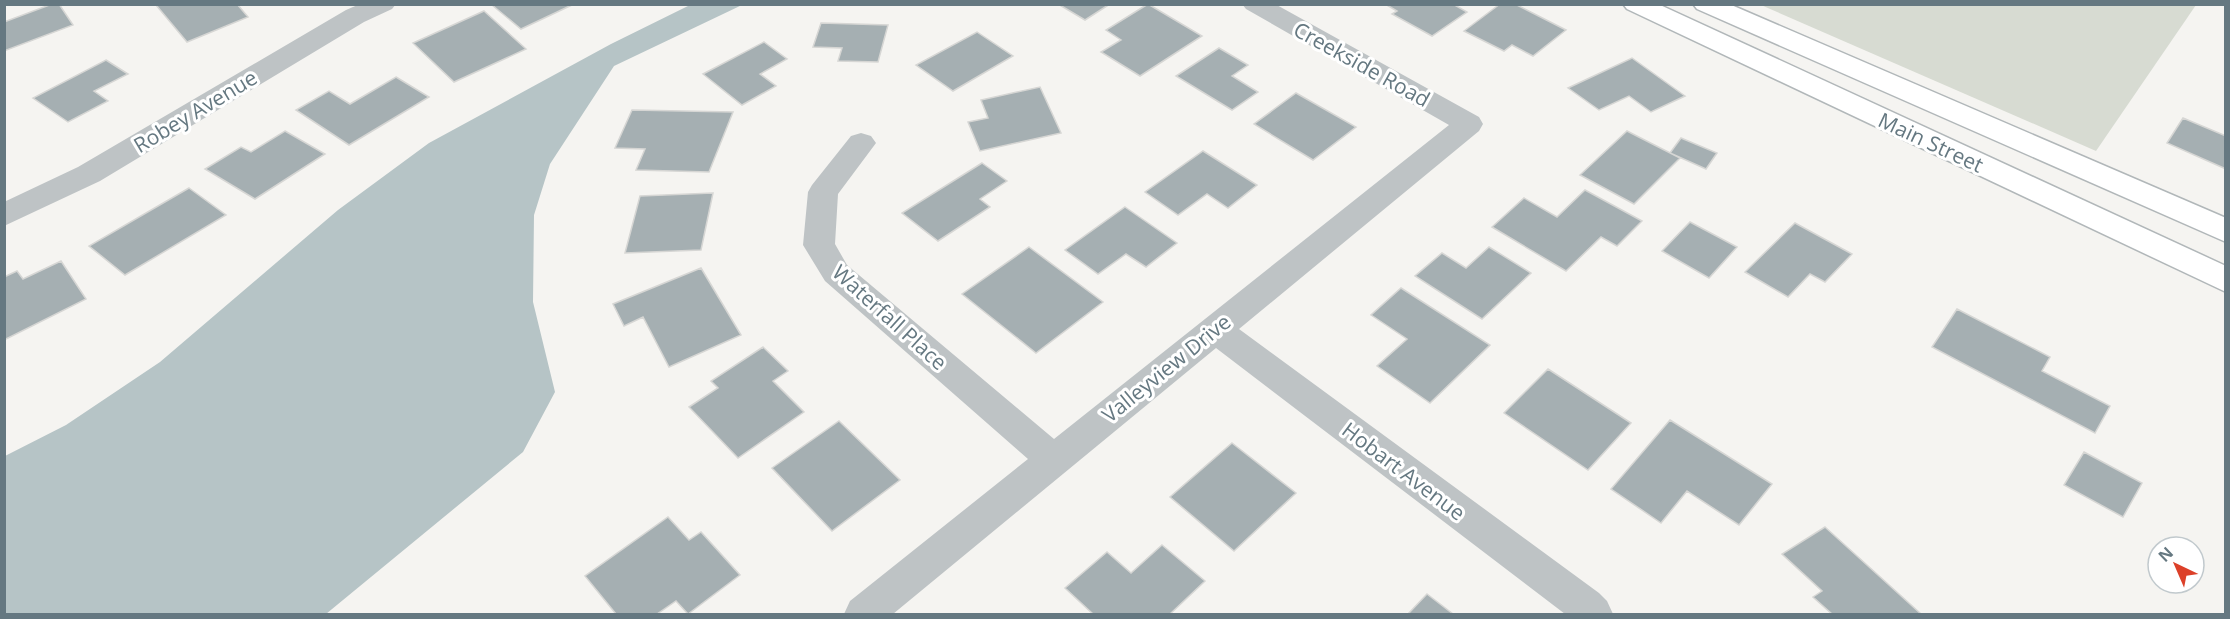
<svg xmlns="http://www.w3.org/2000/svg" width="2230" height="619" font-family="'Open Sans',sans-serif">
  <rect width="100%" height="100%" fill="#f5f4f1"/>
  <path fill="#d7dbd2" d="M1761,5L2196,4V5L2096,151Z"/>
  <path fill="#b6c4c6" d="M690,5H742L614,66L550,164L534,215L533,302L555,392L523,452L326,614H5V456L66,425L160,362L338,210L429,143L611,44Z"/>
  <path fill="#a5afb2" stroke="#d6d6d4" stroke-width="1.5" d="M52,4H59L73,25L4,51V22Z
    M237,4L248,17L187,42L156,5Z
    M574,4L521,29L492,5L493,4Z
    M1058,4H1110L1085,20Z
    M1148,4L1202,36L1140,76L1101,52L1121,40L1106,30Z
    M1385,4H1453L1467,12L1432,36L1392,14L1397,11Z
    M1500,4H1515L1566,30L1533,56L1512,45L1504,51L1464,31Z
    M484,11L526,49L454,82L413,43Z
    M821,23L888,25L878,62L838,61L842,48L813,47Z
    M977,32L1013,56L953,91L916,65Z
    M764,42L787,59L760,74L776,86L742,105L703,74Z
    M1219,48L1248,65L1232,76L1258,92L1232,110L1176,76Z
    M1632,58L1685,96L1651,112L1629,96L1599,110L1568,88Z
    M106,60L128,74L94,91L108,101L68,122L33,98Z
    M396,77L429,97L349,145L296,110L329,91L350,104Z
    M1040,87L1061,133L980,151L968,122L988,118L981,100Z
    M1296,93L1356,127L1313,160L1254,124Z
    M632,110L733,112L709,172L636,170L645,149L615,148Z
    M2183,118L2226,136V169L2167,143Z
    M285,131L325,154L255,199L205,169L241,147L251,152Z
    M1627,131L1680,158L1634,204L1580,175Z
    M1681,138L1717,153L1706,169L1670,153Z
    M1203,151L1257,185L1228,208L1207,194L1178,215L1145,192Z
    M982,163L1007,181L980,199L990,207L938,241L902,213Z
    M189,188L226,215L125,275L89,246Z
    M1585,190L1642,221L1617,246L1601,237L1566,271L1492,227L1524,198L1557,217Z
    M713,193L701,250L625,253L640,196Z
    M1125,207L1177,243L1146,267L1126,254L1098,274L1065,250Z
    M1690,222L1737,247L1709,278L1662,251Z
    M1795,223L1852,254L1825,282L1810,274L1788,297L1745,272Z
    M1029,247L1103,302L1036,353L962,294Z
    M1489,247L1531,273L1482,319L1415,276L1442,253L1466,268Z
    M61,261L86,299L4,340V277L17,271L23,279Z
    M701,268L741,335L669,367L643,317L624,326L613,304Z
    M1401,288L1490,345L1430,403L1377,366L1407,339L1371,315Z
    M1957,309L2050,357L2042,371L2110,406L2095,433L1932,347Z
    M763,347L788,371L773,381L804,412L738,458L689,407L718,388L711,381Z
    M1548,369L1631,423L1588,470L1504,413Z
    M1670,420L1772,484L1739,525L1687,491L1661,523L1611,489Z
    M839,421L900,480L832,531L772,468Z
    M1232,443L1296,493L1234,551L1170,497Z
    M2084,452L2142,483L2123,517L2064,485Z
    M668,517L689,540L701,532L740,575L688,614L676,601L657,614H616L585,576Z
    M1825,527L1921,614H1832L1813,597L1822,591L1782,554Z
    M1162,545L1205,581L1170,614H1093L1065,588L1107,552L1131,573Z
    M1427,594L1453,614H1408Z"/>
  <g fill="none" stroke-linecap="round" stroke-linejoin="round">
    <defs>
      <path id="major" d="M1623,4H1658L2226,266V292L1627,9Z
        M1693,4H1729L2226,218V242L1697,9Z"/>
    </defs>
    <use href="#major" stroke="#b1b7b9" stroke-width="3"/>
    <path fill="#bec3c5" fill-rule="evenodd" d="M360,4H396L392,9L364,22L100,181L4,226V202L78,167L346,10Z
      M1242,4H1275L1479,117L1483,124L1479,131L1239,329L1599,593L1607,601L1613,614H1565L1216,348L893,614H844L850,601L1028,459L825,281L803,245L808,192L812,185L851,136L861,133L871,136L876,143L838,194L835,244L847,265L1054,439L1449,125L1246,9Z"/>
    <use href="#major" fill="#fff" fill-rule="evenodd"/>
  </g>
  <g text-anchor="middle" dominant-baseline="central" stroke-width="6" stroke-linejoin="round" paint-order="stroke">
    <g font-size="21" fill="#657881" stroke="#fff">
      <text transform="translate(1362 64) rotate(29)">Creekside Road</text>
      <text transform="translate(195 111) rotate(-31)">Robey Avenue</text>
      <text transform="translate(1931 142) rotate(25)">Main Street</text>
      <text transform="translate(890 317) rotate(42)">Waterfall Place</text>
      <text transform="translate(1166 368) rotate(-39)">Valleyview Drive</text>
      <text transform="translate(1404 471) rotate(37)">Hobart Avenue</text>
    </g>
  </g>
  <rect width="2230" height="619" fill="none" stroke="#657881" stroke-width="12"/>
  <g transform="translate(2176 565) rotate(316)"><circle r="28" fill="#ffffff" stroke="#c1c9cd" stroke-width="1.5"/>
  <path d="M0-4.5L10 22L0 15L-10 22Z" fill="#dc4029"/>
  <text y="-9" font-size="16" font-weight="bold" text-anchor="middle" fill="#657881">N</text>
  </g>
</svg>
